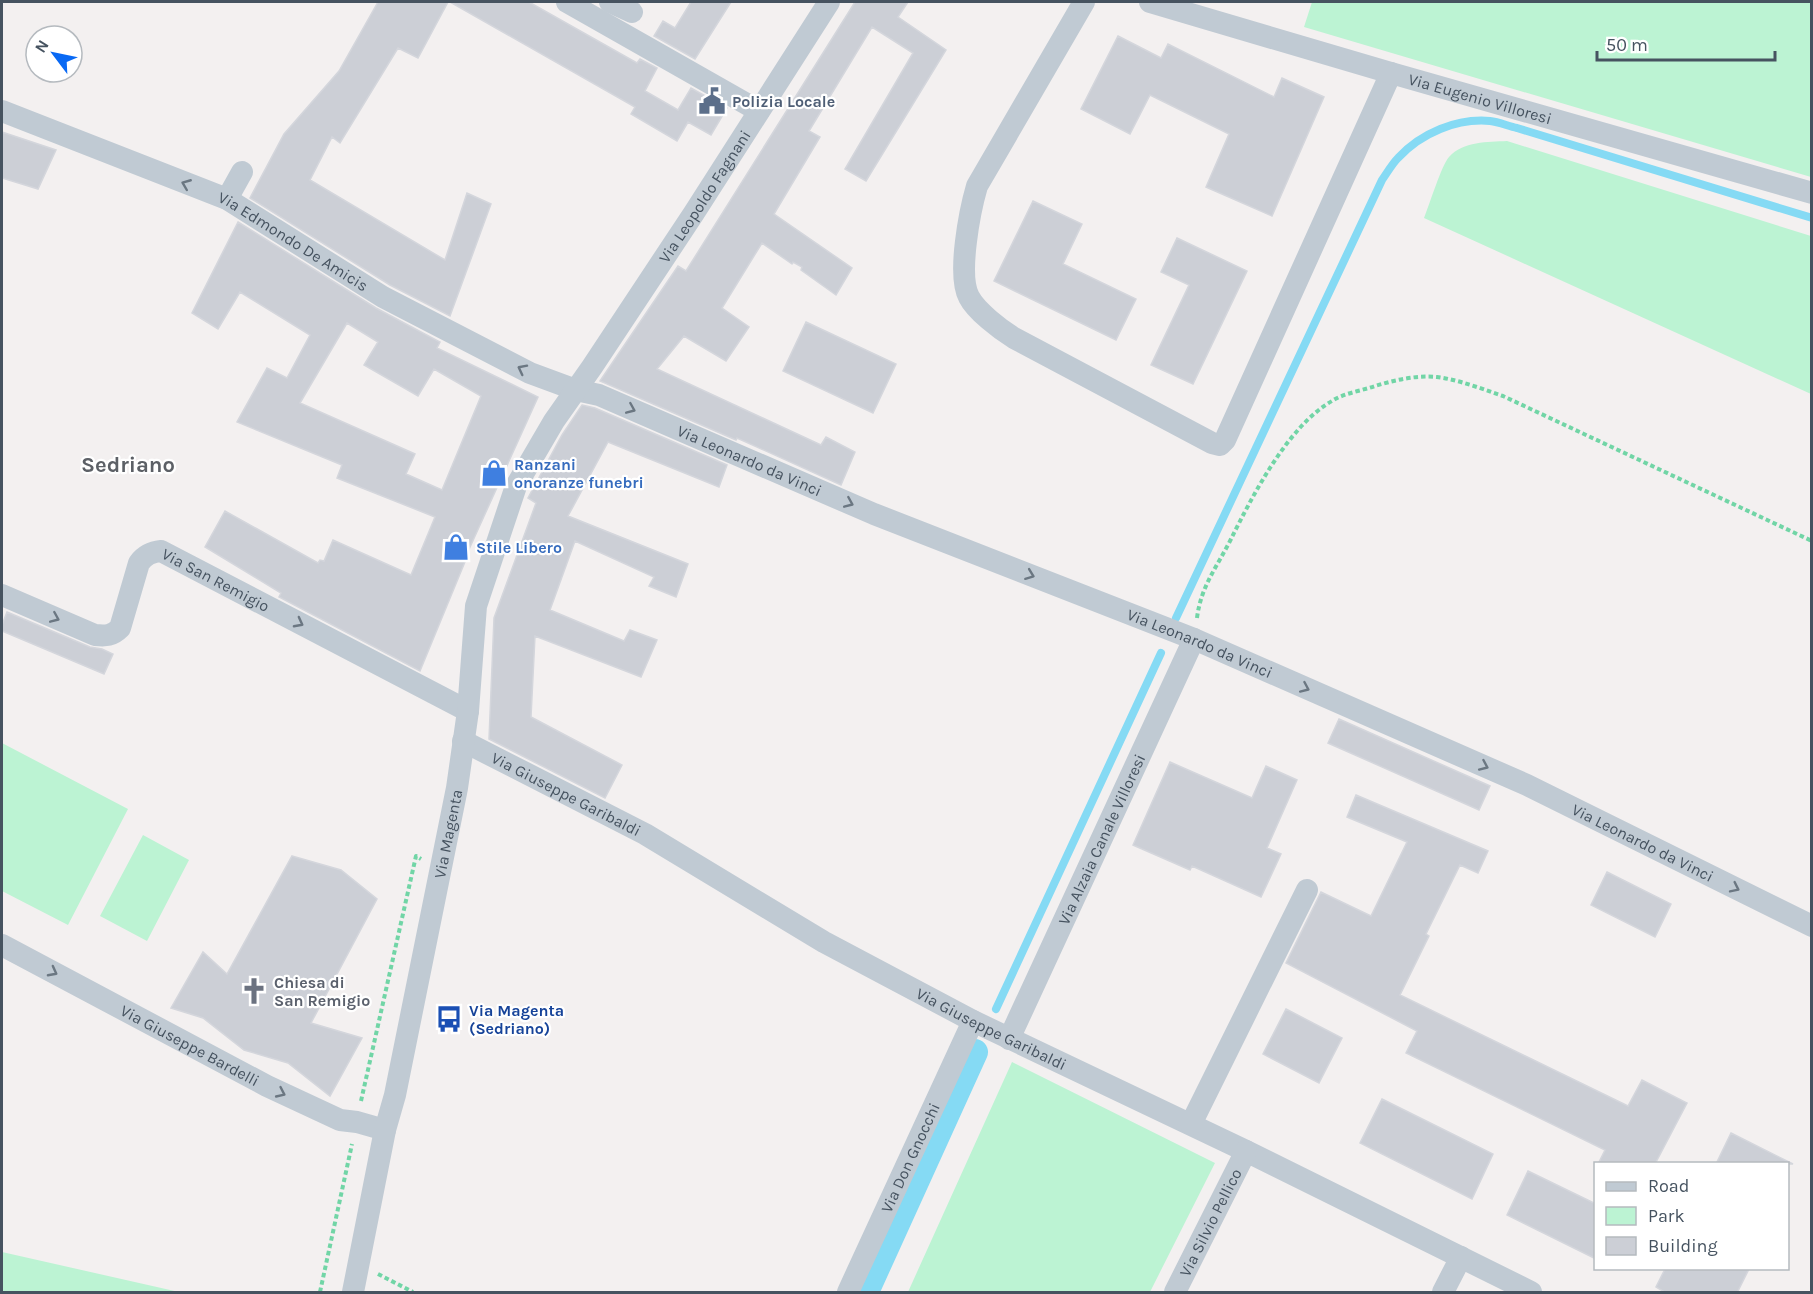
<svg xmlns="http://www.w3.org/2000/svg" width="1813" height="1294" font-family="Karla,sans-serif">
  <rect width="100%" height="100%" fill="#f3f0f0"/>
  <path fill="#bcf3d3" d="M1312,2H1811V177L1304,27Z
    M1507,141L1811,236V394L1424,218C1429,206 1442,164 1449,157C1463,141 1488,142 1507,141Z
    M2,743L128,809L68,925L2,891Z
    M143,835L189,860L147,941L100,916Z
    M1012,1062L1215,1163L1150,1292H908Z
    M2,1252L179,1292H2Z"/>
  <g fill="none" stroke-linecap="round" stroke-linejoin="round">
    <path stroke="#85daf4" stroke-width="8" d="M1176,618L1382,180C1387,173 1392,164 1398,158C1421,133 1457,118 1490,121C1499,122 1508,126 1517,128L1812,218
      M996,1009L1161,653"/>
    <path stroke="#85daf4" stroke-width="26" d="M866,1292L975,1052"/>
  </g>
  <path fill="#cccfd6" stroke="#d4d6dc" stroke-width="1.5" fill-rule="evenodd" d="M378,2H448L418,58L398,48L340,143L332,137L310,180L445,260L467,193L491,204L450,316L390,285L250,198L284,134L339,71Z
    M450,2H529L637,63L640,59L657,68L645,91L678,110L691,88L727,108L711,135L688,122L677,141L631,114L635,107Z
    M691,2H731L695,59L654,36L663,21L675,28Z
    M855,2H908L898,17L946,50L866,181L845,169L913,53L872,27L809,131L820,137L774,214L852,268L836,295L801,270L802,267L793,262L792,264L762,243L722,308L749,327L726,361L684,336L657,369L821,445L826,437L855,452L841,485L737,438L736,440L600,381L678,266L686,271Z
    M1118,36L1161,58L1168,44L1274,97L1282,78L1324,97L1272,216L1206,187L1229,134L1150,95L1130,134L1081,109Z
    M2,132L56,150L38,189L2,178Z
    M1033,201L1082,224L1063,264L1136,299L1116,340L994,281Z
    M238,222L376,308L440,342L437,348L538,397L466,556L467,557L420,671L279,597L281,593L205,547L225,511L318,563L320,560L324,561L333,540L411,575L435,517L337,478L342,465L237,422L267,368L287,378L310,335L240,292L218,329L192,313ZM347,323L378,342L364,365L418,396L434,369L481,396L442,490L406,474L415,454L300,403Z
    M1177,238L1247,271L1193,384L1151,365L1189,285L1161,272Z
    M806,322L896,364L873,413L783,371Z
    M582,405L595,408L727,465L719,487L608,442L568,516L688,564L676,597L649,586L654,577L575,541L550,610L624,641L630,630L657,640L641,677L535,636L531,717L622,765L605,798L489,739L494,618L536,503L528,498L562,435Z
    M7,612L90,647L102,649L113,654L104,674L2,631V625Z
    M1339,719L1490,786L1479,810L1328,743Z
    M1170,762L1252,798L1266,766L1297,780L1267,848L1281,854L1261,897L1192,866L1190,870L1133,845Z
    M1356,795L1488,851L1478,873L1460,865L1426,934L1429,936L1400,995L1628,1106L1642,1080L1687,1103L1655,1164H1598L1605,1150L1406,1053L1417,1031L1286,963L1321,892L1371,916L1407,842L1347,817Z
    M292,856L341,870L377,899L311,1023L362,1038L330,1096L288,1063L244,1050L203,1018L171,1008L203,952L227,974Z
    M1607,872L1671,904L1655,937L1591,905Z
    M1286,1009L1342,1038L1319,1083L1263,1054Z
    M1382,1099L1493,1154L1472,1199L1360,1143Z
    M1731,1133L1793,1164H1716Z
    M1528,1171L1596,1204V1259L1507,1215Z
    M1665,1269H1749L1737,1293H1666L1656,1287Z"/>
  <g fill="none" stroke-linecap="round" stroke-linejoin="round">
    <path stroke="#71d5a6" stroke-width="4" stroke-dasharray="4.5 3" stroke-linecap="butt" d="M1197,618C1201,586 1217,567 1231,539C1253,495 1288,426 1332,401C1344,393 1361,391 1375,386C1395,380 1416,375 1437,377C1460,380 1482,389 1503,396L1812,541
      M361,1101L416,856L421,859
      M378,1274L413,1292
      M320,1292L352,1144"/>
    <g stroke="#c0cad3" stroke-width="22">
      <path d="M567,2L759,111"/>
      <path d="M610,2L632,12"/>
      <path d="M1084,2L977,186C970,210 957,275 969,297C976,311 1001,330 1014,338L1212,443L1220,445L1225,440L1230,429L1391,73"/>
      <path id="s1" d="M1150,2L1391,73L1812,193"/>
      <path id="s2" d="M2,111L227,199L383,297L530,373L576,390L599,395L874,514L1194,639L1527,785L1812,926"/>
      <path d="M227,199L242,172"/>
      <path id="s3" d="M2,595L95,635C106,636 112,636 120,628L139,563C145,555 151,552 161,551L468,711"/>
      <path id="s4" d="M463,741L645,834L824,942L973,1021L1246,1151L1531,1292"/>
      <path id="s5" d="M2,945L267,1086L340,1120L357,1122L385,1130"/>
      <path id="s6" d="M1009,1039L1194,639"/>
      <path d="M1191,1124L1307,890"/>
      <path id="s7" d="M353,1292L385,1130L395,1095L457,788L468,711L476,606L516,486L554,421L592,367L694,213L829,2"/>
      <path id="s8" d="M848,1292L973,1021"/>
      <path id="s9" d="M1175,1292L1246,1151"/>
      <path d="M1443,1292L1461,1257"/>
    </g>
  </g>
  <defs><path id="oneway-chevron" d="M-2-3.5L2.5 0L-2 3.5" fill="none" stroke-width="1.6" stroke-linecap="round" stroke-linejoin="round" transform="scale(1.5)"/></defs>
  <g stroke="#6b7782">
    <use href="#oneway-chevron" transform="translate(186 184) rotate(-158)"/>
    <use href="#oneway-chevron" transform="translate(522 369) rotate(-153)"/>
    <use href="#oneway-chevron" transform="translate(631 409) rotate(23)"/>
    <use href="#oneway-chevron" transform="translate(849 503) rotate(23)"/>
    <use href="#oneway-chevron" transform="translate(1030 575) rotate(21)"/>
    <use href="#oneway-chevron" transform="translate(55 618) rotate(23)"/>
    <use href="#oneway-chevron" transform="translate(299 623) rotate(28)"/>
    <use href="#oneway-chevron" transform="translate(1305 688) rotate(24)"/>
    <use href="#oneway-chevron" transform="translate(1484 766) rotate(24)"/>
    <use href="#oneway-chevron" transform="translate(1735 888) rotate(26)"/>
    <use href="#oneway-chevron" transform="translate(53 972) rotate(28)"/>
    <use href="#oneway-chevron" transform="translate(281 1093) rotate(25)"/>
  </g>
  <defs>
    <symbol id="civic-bare" viewBox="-9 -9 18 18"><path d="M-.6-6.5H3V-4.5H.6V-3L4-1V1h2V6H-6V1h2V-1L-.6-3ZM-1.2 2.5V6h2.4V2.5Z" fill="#5c6f8a" stroke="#fff" stroke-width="2.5" paint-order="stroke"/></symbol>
    <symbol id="shop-bare" viewBox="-9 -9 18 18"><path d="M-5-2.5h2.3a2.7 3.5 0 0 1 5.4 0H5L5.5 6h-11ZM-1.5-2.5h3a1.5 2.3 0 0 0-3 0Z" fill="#3f7fe0" stroke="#fff" stroke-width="2.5" paint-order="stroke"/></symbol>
    <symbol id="church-bare" viewBox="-9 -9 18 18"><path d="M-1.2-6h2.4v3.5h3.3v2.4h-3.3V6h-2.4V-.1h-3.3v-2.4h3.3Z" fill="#6b7280" stroke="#fff" stroke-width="2.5" paint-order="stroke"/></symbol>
    <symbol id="bus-bare" viewBox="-9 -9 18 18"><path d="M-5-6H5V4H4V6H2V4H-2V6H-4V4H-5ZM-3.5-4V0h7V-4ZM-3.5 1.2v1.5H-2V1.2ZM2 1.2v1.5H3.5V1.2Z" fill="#1a4fb4" stroke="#fff" stroke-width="2.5" paint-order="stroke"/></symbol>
  </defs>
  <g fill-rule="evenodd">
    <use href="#civic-bare" x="693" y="82" width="38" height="38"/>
    <use href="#shop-bare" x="475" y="454" width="38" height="38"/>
    <use href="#shop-bare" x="437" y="528" width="38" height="38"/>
    <use href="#church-bare" x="235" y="972" width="38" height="38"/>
    <use href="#bus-bare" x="430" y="1000" width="38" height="38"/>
  </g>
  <g text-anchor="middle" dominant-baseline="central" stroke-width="4.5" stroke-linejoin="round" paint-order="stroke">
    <g font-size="16" fill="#465360" stroke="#fff">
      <text stroke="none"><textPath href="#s1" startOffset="344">Via Eugenio Villoresi</textPath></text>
      <text stroke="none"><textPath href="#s7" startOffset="1170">Via Leopoldo Fagnani</textPath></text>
      <text stroke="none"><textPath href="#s2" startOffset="320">Via Edmondo De Amicis</textPath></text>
      <text stroke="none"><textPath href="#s2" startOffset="828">Via Leonardo da Vinci</textPath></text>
      <text stroke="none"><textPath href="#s3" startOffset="284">Via San Remigio</textPath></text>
      <text stroke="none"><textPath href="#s2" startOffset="1314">Via Leonardo da Vinci</textPath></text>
      <text stroke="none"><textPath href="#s4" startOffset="116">Via Giuseppe Garibaldi</textPath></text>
      <text stroke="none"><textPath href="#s7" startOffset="468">Via Magenta</textPath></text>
      <text stroke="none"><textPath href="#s6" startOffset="220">Via Alzaia Canale Villoresi</textPath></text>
      <text stroke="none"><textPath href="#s2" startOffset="1800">Via Leonardo da Vinci</textPath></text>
      <text stroke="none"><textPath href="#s4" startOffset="602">Via Giuseppe Garibaldi</textPath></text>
      <text stroke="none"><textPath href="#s5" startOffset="213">Via Giuseppe Bardelli</textPath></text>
      <text stroke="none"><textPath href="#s8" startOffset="148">Via Don Gnocchi</textPath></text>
      <text stroke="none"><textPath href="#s9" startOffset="78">Via Silvio Pellico</textPath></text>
    </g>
    <g font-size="16" font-weight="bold" fill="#4e5e75" stroke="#fff" text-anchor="start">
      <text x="732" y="101">Polizia Locale</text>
    </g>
    <g font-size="16" font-weight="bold" fill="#366cbe" stroke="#fff" text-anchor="start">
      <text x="514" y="464">Ranzani<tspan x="514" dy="18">onoranze funebri</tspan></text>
      <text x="476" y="547">Stile Libero</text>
    </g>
    <g font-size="16" font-weight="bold" fill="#5b616d" stroke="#fff" text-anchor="start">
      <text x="274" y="982">Chiesa di<tspan x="274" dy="18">San Remigio</tspan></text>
    </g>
    <g font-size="16" font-weight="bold" fill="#164399" stroke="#fff" text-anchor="start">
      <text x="469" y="1010">Via Magenta<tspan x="469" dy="18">(Sedriano)</tspan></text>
    </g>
    <g font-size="22" font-weight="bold" fill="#5c6066" stroke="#fff">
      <text x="128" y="465">Sedriano</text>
    </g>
  </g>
  <rect width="1813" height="1294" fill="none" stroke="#465360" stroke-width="6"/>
  <rect x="1594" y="1162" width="195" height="108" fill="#ffffff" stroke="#b5babf" stroke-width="1.5"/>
  <rect x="1606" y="1182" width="30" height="9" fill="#c0cad3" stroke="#b5babf" stroke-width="1.5"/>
  <text x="1648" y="1192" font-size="18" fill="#465360">Road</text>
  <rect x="1606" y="1207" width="30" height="18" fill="#bcf3d3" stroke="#b5babf" stroke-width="1.5"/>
  <text x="1648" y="1222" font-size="18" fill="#465360">Park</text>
  <rect x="1606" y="1237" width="30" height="18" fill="#cccfd6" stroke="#b5babf" stroke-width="1.5"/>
  <text x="1648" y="1252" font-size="18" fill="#465360">Building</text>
  <g transform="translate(54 54) rotate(302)"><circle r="28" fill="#ffffff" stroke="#b5babf" stroke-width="1.5"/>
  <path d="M0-4.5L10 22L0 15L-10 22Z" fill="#0969f4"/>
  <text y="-9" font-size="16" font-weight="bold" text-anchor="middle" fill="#465360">N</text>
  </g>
  <path d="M1597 51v9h178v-9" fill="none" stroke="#465360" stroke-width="3"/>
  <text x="1606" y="51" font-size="18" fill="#465360" stroke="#ffffff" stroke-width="4.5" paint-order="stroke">50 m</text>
</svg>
